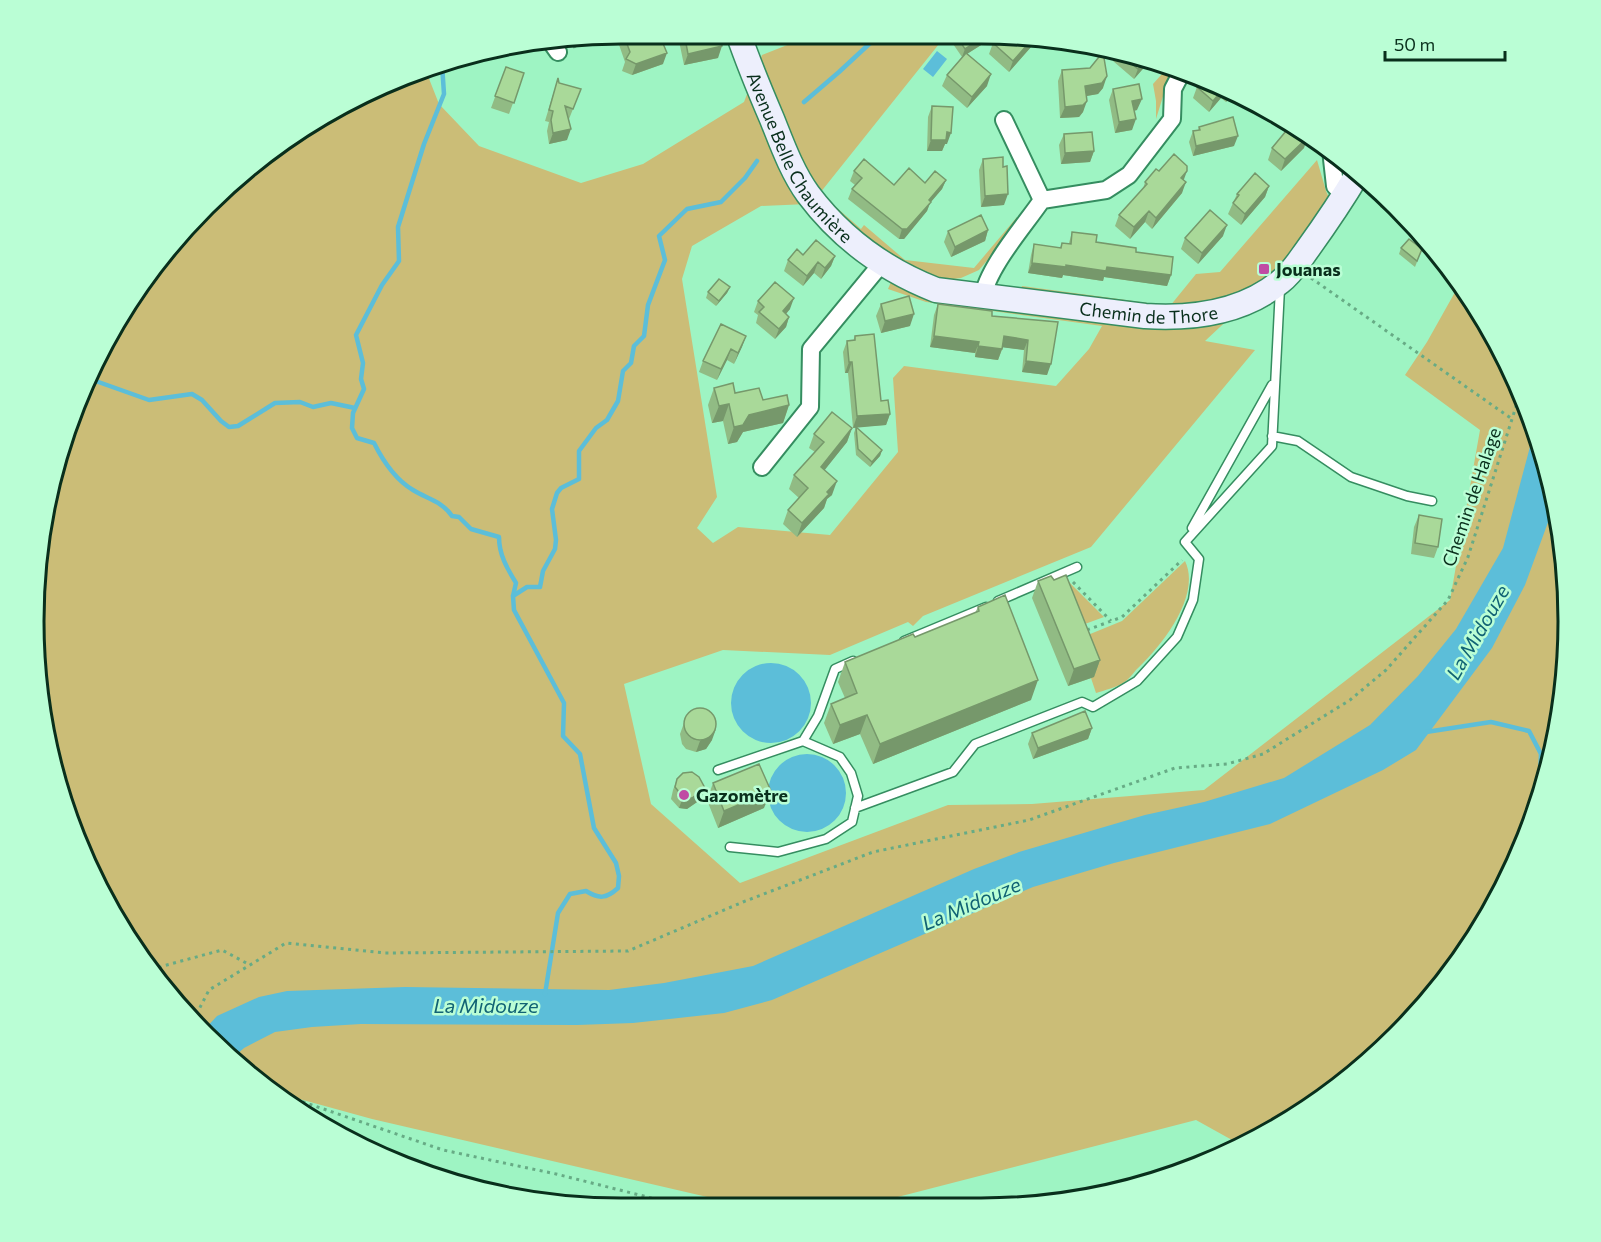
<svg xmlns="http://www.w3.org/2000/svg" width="1601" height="1242" font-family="Commissioner,sans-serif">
  <rect width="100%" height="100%" fill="#9ef4c3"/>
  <path fill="#cbbd77" d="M815,34H947L820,193L861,229L864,225L905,260L974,268L1017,217L1021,221L979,270L961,278L945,280L913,271L808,204L761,206L692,246L682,279L717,497L697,528L713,543L738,527L830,535L898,452L893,378L904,366L1056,386L1089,349L1102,326L926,302L888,289L891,282L905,289L927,295L1235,313L1205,341L1255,350L1091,547L923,616L913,626L908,622L830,655L723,650L624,684L651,804L740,883L948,805L1032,804L1204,790L1450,600L1480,430L1405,375L1427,342L1459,285L1489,327L1537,432L1563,544L1567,659L1548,773L1508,881L1447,979L1368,1063L1274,1130L1241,1145L1196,1120L855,1208L759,1209L372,1119L274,1092L179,1009L112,915L53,774L33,621L53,469L112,327L205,205L327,112L426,71L439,104L479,146L581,183L643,164L744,102L762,55Z
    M1170,65L1175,67L1169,77L1156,119V101L1153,84Z
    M1317,160L1326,191L1331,202L1290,255L1276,270L1241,296L1190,309L1020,292L1022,286L1170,306L1196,274L1220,272Z
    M1185,561C1202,596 1160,648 1136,670C1132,675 1128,680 1123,683C1115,688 1105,690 1096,693L1078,639L1122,621Z
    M1066,579L1104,617L1074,628Z"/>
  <path fill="#5cbed9" d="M937,51L947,59L933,77L923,69Z
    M1535,428L1554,506L1525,585L1492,648L1416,750L1383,770L1270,824L1114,863L1033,887L772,1000L724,1013L633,1023L577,1025L361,1024L312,1027L275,1032L244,1048L234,1057L204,1030L217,1016L259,997L287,991L405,987L609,990L664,983L753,966L974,869L1019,852L1145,815L1204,802L1284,778L1370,725L1418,676L1456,629L1503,548Z
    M731 703a40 40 0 1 1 80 0a40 40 0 1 1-80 0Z
    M768 793a39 39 0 1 1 78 0a39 39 0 1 1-78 0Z"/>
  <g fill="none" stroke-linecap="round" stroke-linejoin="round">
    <path stroke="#5cbed9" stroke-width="4.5" d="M442,64L444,94L424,144L398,227L399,261L382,285L356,335L363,363L361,379L364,389L353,413L352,428L357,438L374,443C383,461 396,480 413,490C427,499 442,501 452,516L459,517L471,529L499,537C499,555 507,568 516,583L513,596L514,610L564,703L563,736L580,754L594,828L616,863L619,876L618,888C606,899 599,899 586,891L570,894L558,913L545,994
      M804,102L839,72L880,34
      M90,379L149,400L192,394L202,400L221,421L229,427L238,426L275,403L300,402L313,407L331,403L355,408
      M513,596L527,587H540L543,571L555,549L556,540L552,509L557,493L561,488L579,479V451L596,428L607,420L618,401L623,371L631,363L634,346L644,336L648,305L665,260L659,236L687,209L721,202L745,178L757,161
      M1426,732L1491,722L1529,731L1541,754L1539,797
      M1512,870L1511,864L1519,850"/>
    <defs>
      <path id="lane" d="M1272,436L1298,441L1351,477L1407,496L1432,501
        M1192,528L1272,385
        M998,601L1077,567
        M904,641L986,607
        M718,770L803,741L818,716L835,669L853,661
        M855,808L953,772L975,744L1082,702L1093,707L1137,681L1177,637L1193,600L1199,559L1185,542L1272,446L1280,288
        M730,847L778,852L826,839L852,822L858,796L851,773L840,757L803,741"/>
      <path id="street" d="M551,42L558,52
        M1004,120L1042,200
        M1331,150L1335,186L1344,195
        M983,297C987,268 1025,225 1042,200L1106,190L1129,175L1172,119L1173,89L1183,70
        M762,467L810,407L811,349L882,263"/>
      <g id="secondary">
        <path id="s1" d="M738,33C748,62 760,91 772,119C782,144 792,172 808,194C841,238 885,270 936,290L1145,316C1192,319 1242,313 1280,282C1291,274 1299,261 1307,250C1325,225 1342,200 1358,173"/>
      </g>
    </defs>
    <use href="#lane" stroke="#358d60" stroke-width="11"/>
    <use href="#street" stroke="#358d60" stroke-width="20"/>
    <use href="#secondary" stroke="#358d60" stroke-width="27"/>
    <path stroke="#67ab85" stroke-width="3" stroke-dasharray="3 4.5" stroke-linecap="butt" d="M573,47L606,35
      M1311,278L1512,419
      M1073,582L1111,621
      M1087,630L1122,617L1182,560
      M152,971L163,966L222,950L250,965
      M193,1021L209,990L286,943L385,953L628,951L743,902L873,852L1029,820L1175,768L1227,764L1263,754L1350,700L1386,670L1448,600L1468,557L1520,394
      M274,1092L443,1150L556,1174L695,1209"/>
    <use href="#lane" stroke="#fff" stroke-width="8"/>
    <use href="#street" stroke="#fff" stroke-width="16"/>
    <use href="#secondary" stroke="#edeffc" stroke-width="24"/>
  </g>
  <path fill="#91bb84" d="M619,33H641L644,40L663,64L632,75L622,71L625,62L617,39Z
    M682,33H720L718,58L684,65L679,41Z
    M953,34H991L989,40L967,54L987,86L967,108L942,86L947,75L962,57L951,41Z
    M1018,34L1034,37L1031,47L1009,72L989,54L993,43Z
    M1116,54L1149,60L1148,63L1134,79L1113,61Z
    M506,67L524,73L509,114L491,108Z
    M1062,70L1103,88L1098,94L1086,96L1083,112L1079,117L1060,118L1058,81Z
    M558,78L559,83L581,89L569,119H568L567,140L549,144L547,131L549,122L545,121Z
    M1205,79L1235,92L1226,102L1221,98L1209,112L1193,98L1197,87Z
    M1113,89L1137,110L1134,111L1132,130L1115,133L1109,100Z
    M932,106L947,144H945L942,151H927L928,117Z
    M1199,127L1234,146L1193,156L1189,142L1193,131L1198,130Z
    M1064,134L1094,151L1090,162L1061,164L1059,145Z
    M1272,148H1304L1281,171L1268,160Z
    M983,159L1004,205L981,207L979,170Z
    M854,171L894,185L925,183L946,180L942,189L930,203L927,211L904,239H899L848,199L852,189L855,185L850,181Z
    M1159,171L1184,180L1182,193L1152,229L1145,222L1130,239L1115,226L1119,215L1143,189L1145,182Z
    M1269,186L1265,197L1241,225L1228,214L1237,194Z
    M1383,197L1415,227L1414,229L1380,207Z
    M988,230L985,241L951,257L944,242L948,231Z
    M1072,232L1096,242L1136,252L1171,275L1167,286L1104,277L1103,281L1063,275L1062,278L1028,273L1031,255L1034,244L1060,248L1062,243H1069Z
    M1223,236L1198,264L1181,249L1185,238Z
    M1401,248L1422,249L1415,267L1399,254Z
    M803,255L835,256L831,266L821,279L814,273L803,286L784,271L788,260Z
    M730,287L727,293L716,306L706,298L708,292Z
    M758,301L790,309L786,314L789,317L786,327L775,339L756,323L758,315L754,312Z
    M881,304L910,326L881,333L876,316Z
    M938,304L992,316L1058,322L1047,375L1022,372L1024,350L1003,347L998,360L975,357V353L930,347L934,315Z
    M746,336L734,364L727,360L717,380L699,372L703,361Z
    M855,336L881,401L890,414L886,425L856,427L882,450L880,456L870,467L856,455L854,433L856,427L853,428L848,373H845L843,352L847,341H853Z
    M714,388L763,400L789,405L783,423L743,432L737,442L728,444L723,421L712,423L708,405Z
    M852,428L847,442L824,470L832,495L827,499L824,508L797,537L783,524L788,510L799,498L789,489L794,475L815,452L809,448L814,434Z
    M1419,515L1438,547L1434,558L1411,554L1414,527Z
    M1038,581L1100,660L1094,677L1068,686L1032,598Z
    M978,607L1031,700L873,764L860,734L833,744L824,723L831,704L845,698L838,682L845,662L915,637L975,613Z
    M684,723L712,740L706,749L696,752L686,749L682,744L680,734Z
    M1092,728L1088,739L1033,759L1028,744L1032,733Z
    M677,779L705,788L700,800L687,809L679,808L671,799L673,790Z
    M713,783L764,808L718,828L707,800Z"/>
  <path fill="#76986b" d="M988,34H991L989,40L962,57L965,49Z
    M1034,37L1031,47L1009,72L1013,61Z
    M722,46L718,58L684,65L688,54Z
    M667,53L663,64L632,75L636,64Z
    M1146,60H1149L1148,63L1134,79L1138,69Z
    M991,74L987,86L967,108L972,97Z
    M1107,76L1103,88L1098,94L1081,97L1085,86Z
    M1225,87L1221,98L1209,112L1213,101Z
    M1231,90L1235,92L1226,102L1230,91Z
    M1142,99L1137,110L1128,112L1132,101Z
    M1087,101L1083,112L1079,117L1060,118L1065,107Z
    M1136,119L1132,130L1115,133L1119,122Z
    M571,129L567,140L549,144L553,133Z
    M947,132L951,133L947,144H945L942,151H927L931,140Z
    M1238,136L1234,146L1193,156L1196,146Z
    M1308,137L1304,148L1281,171L1285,159Z
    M1094,151L1090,162L1061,164L1065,153Z
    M1187,171L1183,182L1181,178Z
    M946,180L942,189L930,203L927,211L904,239H899L902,229Z
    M1186,182L1182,193L1152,229L1156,218Z
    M1269,186L1265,197L1241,225L1245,214Z
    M1008,194L1004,205L981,207L985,196Z
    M1149,211L1145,222L1130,239L1134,227Z
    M1227,225L1223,236L1198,264L1202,253Z
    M988,230L985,241L951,257L955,247Z
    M835,256L831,266L821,279L825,268Z
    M818,262L814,273L803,286L807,276Z
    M1032,263L1107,267L1171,275L1167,286L1104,277L1103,281L1063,275L1062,278L1028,273Z
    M730,287L727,293L716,306L719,301Z
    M794,298L790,309L779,322L783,311Z
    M914,314L910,326L881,333L885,321Z
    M789,317L786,327L775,339L779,329Z
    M746,336L742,347L734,364L738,353Z
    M934,336L979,342L975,353L930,347Z
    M1004,336L1028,340L1024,350L1000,347Z
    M978,346L1002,349L998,360L975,357Z
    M731,349L727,360L717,380L721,369Z
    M1026,361L1051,364L1047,375L1022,372Z
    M849,362H852L848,373H845Z
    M729,404L723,421L712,423L719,406Z
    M789,405L783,423L743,432L737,442L728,444L734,427L749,415Z
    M890,414L886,425L853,428L857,416Z
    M852,428L847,442L816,481L821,467Z
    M882,450L880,456L870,467L872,462Z
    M837,481L832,495L827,499L824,508L797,537L802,523L827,492Z
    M1100,660L1094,677L1068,686L1074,669Z
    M1038,680L1031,700L873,764L880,744Z
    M867,715L860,734L833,744L840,725Z
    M1092,728L1088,739L1033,759L1038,748Z
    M716,729L712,740L706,749L696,752L700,741Z
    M705,788L700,800L687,809L679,808L683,797Z
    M771,791L764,808L718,828L724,811Z"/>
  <path fill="#a9d999" stroke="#76986b" stroke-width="1.5" d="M623,33H641L644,40L659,34L667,53L636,64L626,59L630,52Z
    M684,33H720L722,46L688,54Z
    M955,34H988L965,49Z
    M1001,34H1018L1034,37L1013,61L993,43Z
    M1103,52L1107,76L1102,83L1085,86L1087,101L1083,105L1065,107L1062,70L1090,68Z
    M966,53L991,74L972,97L947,75Z
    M1121,55L1146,60L1138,69Z
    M506,67L524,73L514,103L495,96Z
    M558,78L559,83L581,89L573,109L565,106L571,129L553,133L551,120L553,111L549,110Z
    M1205,79L1225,87L1213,101L1197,87Z
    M1139,84L1142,99L1132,101L1136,119L1119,122L1113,89Z
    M932,106L953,107L951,133L947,132L946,140H931Z
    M1233,117L1238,136L1196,146L1193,131L1200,130L1199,127Z
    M1291,125L1308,137L1285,159L1272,148Z
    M1092,132L1094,151L1065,153L1064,134Z
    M1174,154L1187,166V171L1181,178L1186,182L1156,218L1149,211L1134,227L1119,215L1147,184L1145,182L1156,169L1159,171Z
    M1003,157V167L1007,166L1008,194L985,196L983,159Z
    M864,159L894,185L909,168L925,183L935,171L946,180L929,200L931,202L907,229H902L852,189L862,178L854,171Z
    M1255,173L1269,186L1245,214L1233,203L1239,195L1237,194Z
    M1210,210L1227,225L1202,253L1185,238Z
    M981,215L988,230L955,247L948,231Z
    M1072,232L1097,235L1096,242L1136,248V252L1173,257L1171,275L1107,267L1106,271L1066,265V267L1032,263L1034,244L1061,248L1062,243L1071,244Z
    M1409,239L1422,249L1417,261L1401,248Z
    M816,240L835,256L825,268L818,262L807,276L788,260L797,249L803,255Z
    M719,279L730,287L719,301L708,292Z
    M775,282L794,298L783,311L789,317L779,329L759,312L764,307L758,301Z
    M909,296L914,314L885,321L881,304Z
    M938,304L992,311V316L1058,322L1051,364L1026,361L1028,340L1004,336L1002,349L978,346L979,342L934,336Z
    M721,324L746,336L738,353L731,349L721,369L703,361Z
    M874,334L881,401L888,400L890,414L857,416L852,362H849L847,341L855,340V336Z
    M733,383L735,393L759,388L763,400L787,395L789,405L749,415L743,425L734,427L729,404L719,406L714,388Z
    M832,412L852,428L821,467L837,481L827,492L829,494L802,523L788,510L808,488L794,475L824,442L814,434Z
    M856,427L882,450L872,462L858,449Z
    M1419,515L1442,519L1438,547L1415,543Z
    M1066,575L1100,660L1074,669L1038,581L1051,576L1054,580Z
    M1005,595L1038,680L880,744L867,715L840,725L831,704L857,693L845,662L913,634L915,637L979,611L978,607Z
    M684 724a16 16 0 1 1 32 0a16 16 0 1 1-32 0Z
    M1085,711L1092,728L1038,748L1032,733Z
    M759,764L771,791L724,811L713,783Z
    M692,772L699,777L705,788L692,798L683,797L675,787L677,779L683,773Z"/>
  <g fill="#c04ba4" stroke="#bafed5" stroke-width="2">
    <rect x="1258" y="263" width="12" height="12" rx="3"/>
    <circle cx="684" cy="795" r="6"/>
  </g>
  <g text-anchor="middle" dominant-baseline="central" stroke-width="5" stroke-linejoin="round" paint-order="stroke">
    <g font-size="18" fill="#092f1c" stroke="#bafed5">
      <text stroke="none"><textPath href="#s1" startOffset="140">Avenue Belle Chaumière</textPath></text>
      <text stroke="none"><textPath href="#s1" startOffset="552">Chemin de Thore</textPath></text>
      <text transform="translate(1471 497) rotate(-71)">Chemin de Halage</text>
    </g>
    <g font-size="18" font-weight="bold" fill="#092f1c" stroke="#bafed5" text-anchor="start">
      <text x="1276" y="269">Jouanas</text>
      <text x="696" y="795">Gazomètre</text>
    </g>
    <g font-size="20" font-style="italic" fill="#106274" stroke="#bafed5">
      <text transform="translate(1477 632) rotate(-60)">La Midouze</text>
      <text transform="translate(971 903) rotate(-23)">La Midouze</text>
      <text x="486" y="1005">La Midouze</text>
    </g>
  </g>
  <path d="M0 0H1601V1242H0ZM621 44H981A577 577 0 0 1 1558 621V621A577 577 0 0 1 981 1198H621A577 577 0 0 1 44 621V621A577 577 0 0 1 621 44Z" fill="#bafed5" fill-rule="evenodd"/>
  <path fill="none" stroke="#092f1c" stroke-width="3" d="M621 44H981A577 577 0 0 1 1558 621V621A577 577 0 0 1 981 1198H621A577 577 0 0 1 44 621V621A577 577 0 0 1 621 44Z"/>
  <path d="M1385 51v9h120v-9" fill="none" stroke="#092f1c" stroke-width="3"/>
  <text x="1394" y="51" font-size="18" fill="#092f1c" stroke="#bafed5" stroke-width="4.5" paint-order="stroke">50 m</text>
</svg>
